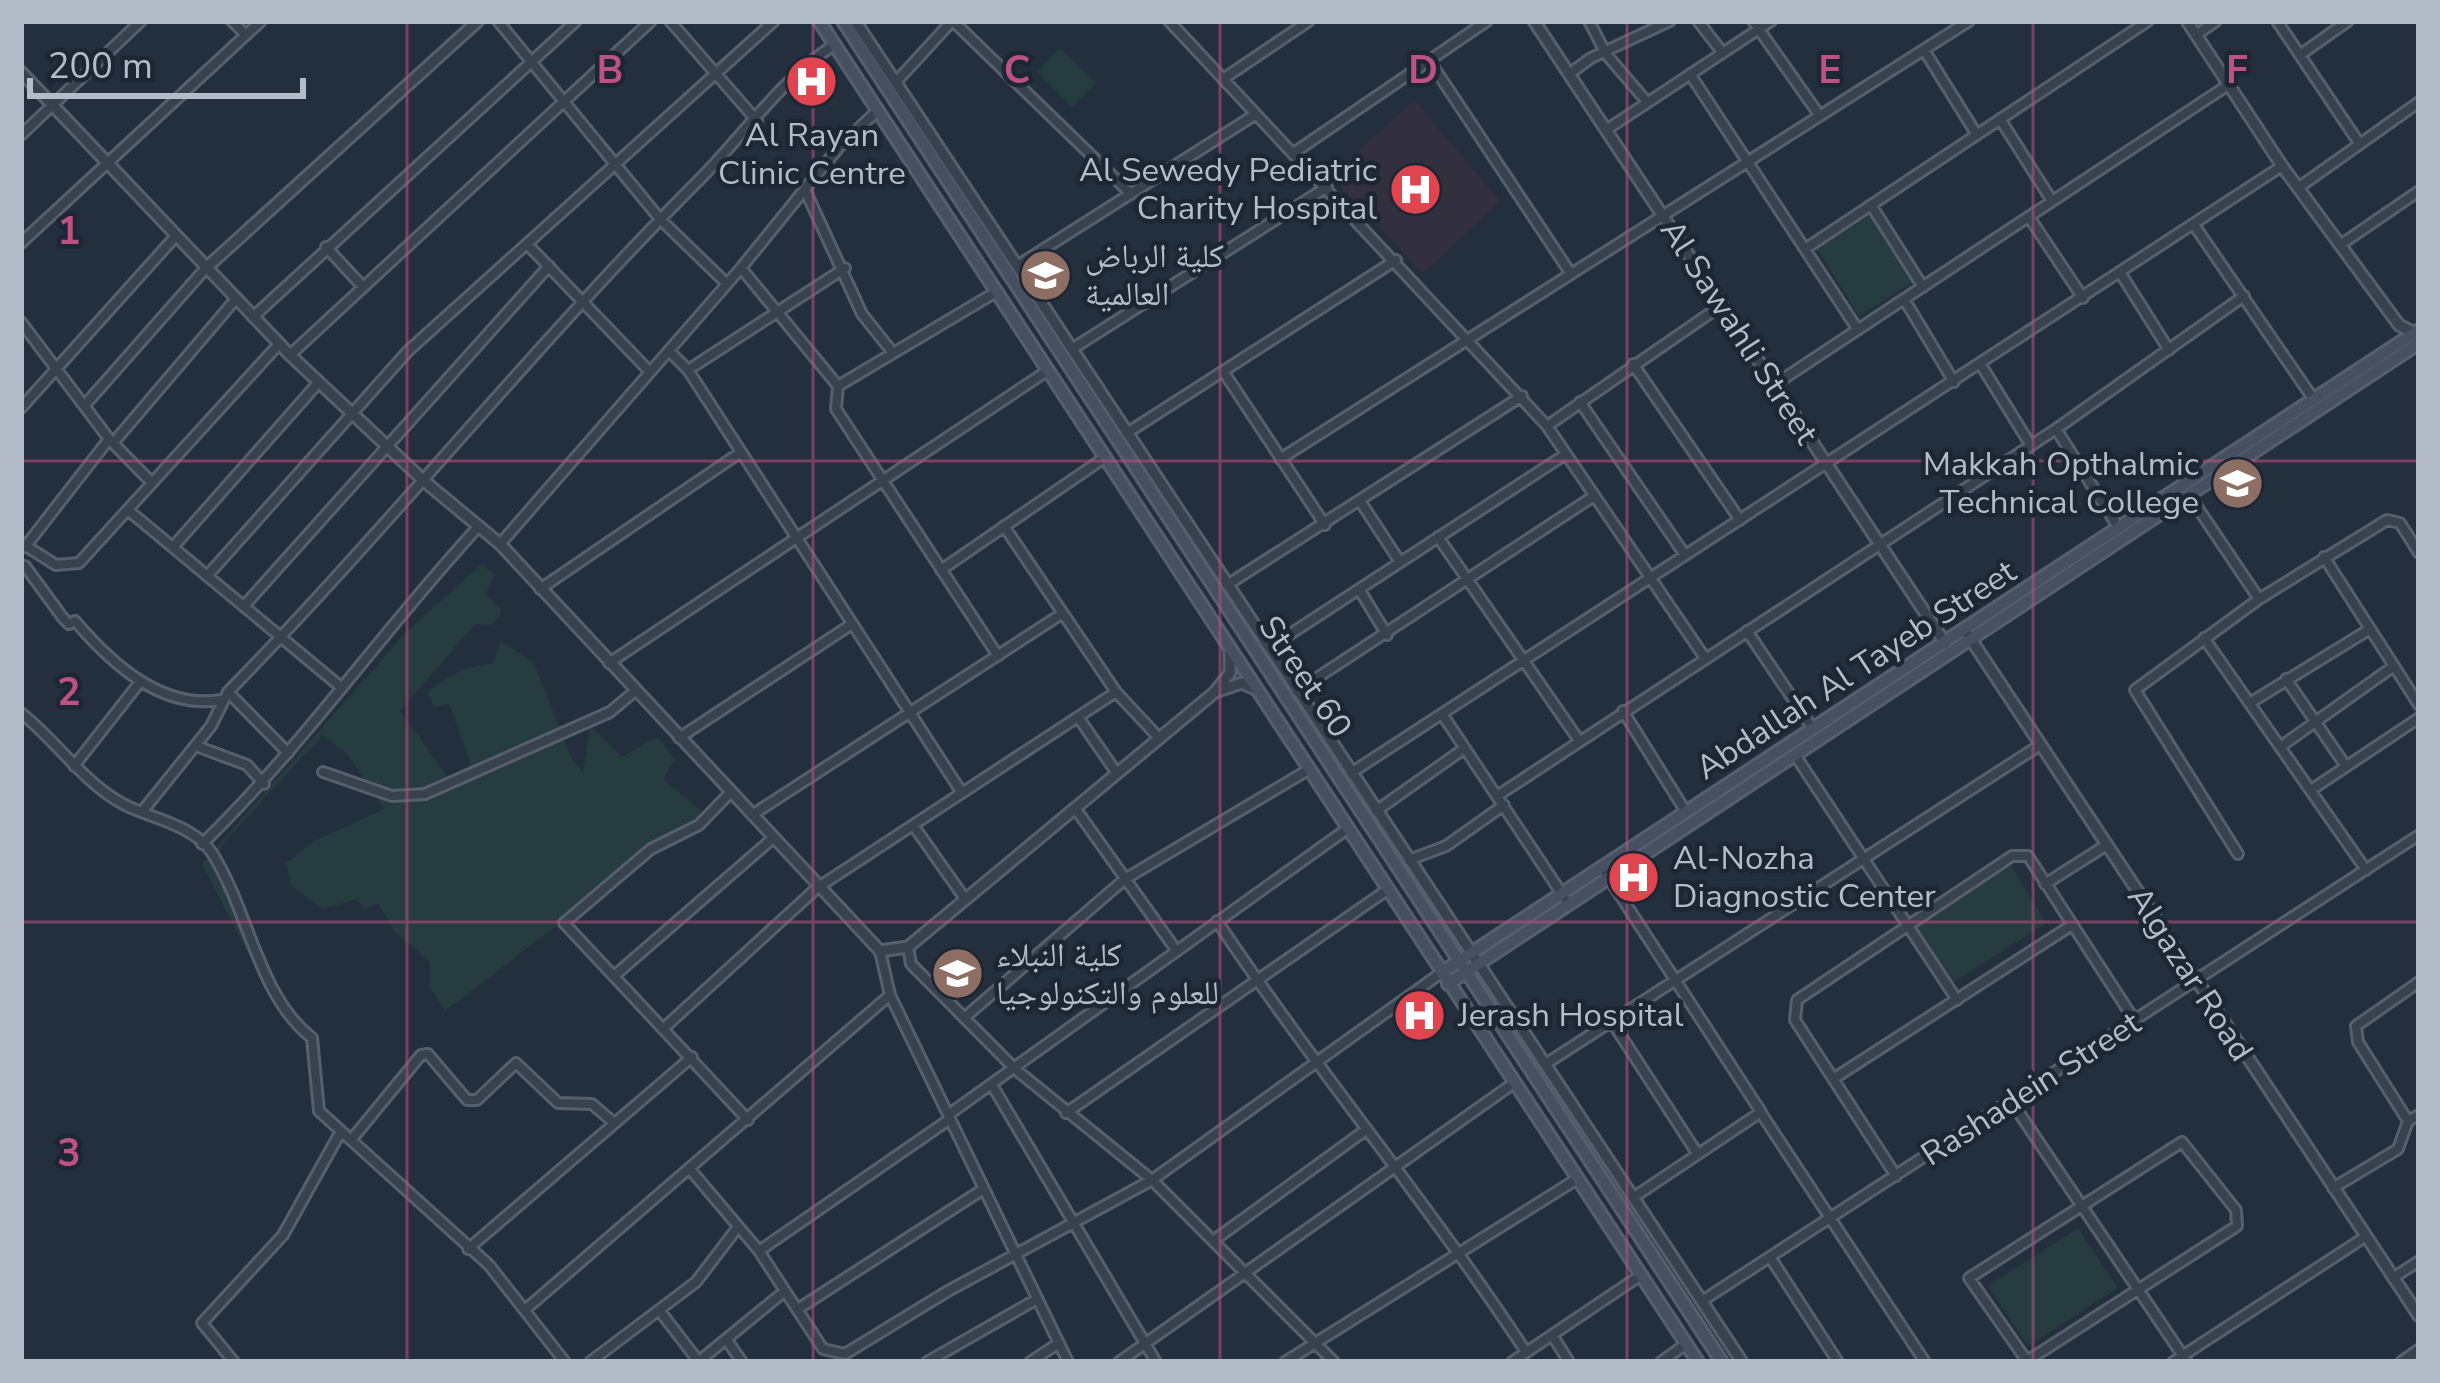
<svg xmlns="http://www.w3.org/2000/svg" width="2440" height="1383" font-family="'Nunito Sans','Noto Naskh Arabic',sans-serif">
  <rect width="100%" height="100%" fill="#242f3e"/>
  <path fill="#32303f" d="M1414,100L1500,201L1423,273L1331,177Z
    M1424,993L1442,1019L1415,1037L1397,1012Z"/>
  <path fill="#263c3f" d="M1060,48L1096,83L1072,107L1037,72Z
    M1870,215L1913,282L1859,316L1817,249Z
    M482,564L494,575L486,594L502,611L493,625L475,624L400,711L448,777L471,764L449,704L434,707L427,691L463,669L493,663L501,641L534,663L570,755L583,773L590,725L622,757L657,737L675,759L663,779L704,813L445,1011L430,987V962L396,933L378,904L363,908L357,899L323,909L291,885L286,863L314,841L384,809L347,754L323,735L224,842L218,856L271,968L256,969L202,864L405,633Z
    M2011,865L2046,923L1946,987L1909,930Z
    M2078,1228L2118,1288L2028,1346L1988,1286Z"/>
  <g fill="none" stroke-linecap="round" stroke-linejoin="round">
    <defs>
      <path id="minor" d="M232,21L246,35
        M498,21L660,219L726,283
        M670,21L757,121
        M953,21L1131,194
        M1169,21L1547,426L1705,658
        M1589,21L1606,54L1647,102
        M1698,21L1722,52
        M1753,21L1820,116
        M2277,21L2359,143
        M2196,35L2216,21
        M1924,50L1977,135
        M2300,55L2348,21
        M1429,60L1571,274
        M1569,74L1591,58L1670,21
        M1690,74L1858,330
        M1223,79L1309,21
        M896,82L952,21
        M2000,119L2052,201
        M1606,130L1771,21
        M21,135L141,21
        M1295,152L1487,21
        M2298,188L2419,102
        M806,192L862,314L893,353
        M1871,205L1923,287
        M2029,217L2083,298
        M2194,225L2314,400
        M21,243L261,21
        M2343,243L2419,191
        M528,245L650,372
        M326,247L363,287
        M1805,249L2148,21
        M1017,266L1253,116
        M741,268L838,386L836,409L998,656
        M2121,274L2169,350
        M1904,299L1954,382
        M253,317L576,21
        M21,322L109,439L152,483
        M1072,349L1327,187
        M669,351L688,370L962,793
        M290,355L651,21
        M1633,364L1740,520
        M1981,365L2030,444
        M688,370L845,268
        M1225,374L1325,525
        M1774,385L2228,85
        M838,386L996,292
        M1580,402L1685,555
        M84,406L205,269
        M21,408L174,238
        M1547,426L1722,305
        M2056,429L2118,527
        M1127,433L1396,260
        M114,442L235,300
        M1280,459L1969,21
        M2189,495L2259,599
        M1362,504L1400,562
        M128,510L342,688
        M1004,526L1116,692L1159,738
        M1438,537L1578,739
        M21,543L56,565L79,563L279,344
        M500,544L741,268L839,147L877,111
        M25,547L109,439
        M173,547L319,382
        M2324,557L2419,705
        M25,566L63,618L69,624L75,621C111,663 161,710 221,700
        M941,570L1104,458
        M207,576L408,351L774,21
        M1227,585L1522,396
        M540,589L741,452
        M1359,589L1387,635
        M244,606L549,266
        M1747,631L1813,729
        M2204,638L2366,870
        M1269,648L1566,454
        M609,663L1047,371
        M2286,679L2345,765
        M1297,691L1594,496
        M228,692L288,753
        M2250,703L2370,629
        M1623,711L1686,812
        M21,713C57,741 83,783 125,805C150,818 194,825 212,853C249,911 258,996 312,1038L319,1111L489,1265L565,1362
        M1442,714L1568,903
        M1078,717L1116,772
        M679,738L852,624
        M196,746L247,765L264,784
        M2280,747L2394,666
        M1795,755L1957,1000
        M74,766L140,682
        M323,772L392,796L425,794L610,712L635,691
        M1351,773L2282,166
        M2311,790L2419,718
        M730,793L699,825L651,849L564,923L748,1120
        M1497,796L2056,429L2244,296
        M145,808L211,726L228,692C390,526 535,344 699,180C743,136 781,79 834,45
        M1075,808L1176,950
        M1376,811L1465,748
        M752,815L1063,613
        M913,825L963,896
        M202,844C303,746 383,630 479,526
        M2238,854L2135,690L2259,599L2387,520L2400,523L2419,553
        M1409,860L1446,846L1504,805
        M1603,869L1761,1112L1634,1197
        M2045,884L2105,846
        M1217,921C1315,1068 1429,1204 1526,1352
        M908,947L911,964L1015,1069L1152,1180L1334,1362
        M880,951L890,995L1068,1362
        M614,976L772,839
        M964,1018L1125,879L1308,770
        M1612,1022L1697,1153
        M664,1028L817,888L1116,692
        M1547,1063L2040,745
        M1833,1079L2072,925
        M992,1085L1156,1362
        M2011,1101L2187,1362
        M1066,1113L1387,890
        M1761,1113L1925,1362
        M948,1115L1347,829
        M2408,1121L2358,1042L2356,1026L2419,982
        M352,1139L421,1055L428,1054L467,1100H477L516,1063L558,1103L592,1104L613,1122
        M2182,1142L2236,1210L2237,1226L2027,1361L1969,1278Z
        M689,1168L759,1251L823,1349L845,1354L948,1291L1152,1180L1441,973
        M1896,1176L1795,1020L1797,1000L2012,856H2028L2135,1021
        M2333,1188L2398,1149L2408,1121L2419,1115
        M1213,1241L1367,1129
        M468,1249L692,1057
        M759,1251L950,1119
        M1770,1257L1838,1362
        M2393,1278L2419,1261
        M1702,1301L2419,835
        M526,1309L890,995
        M798,1309L982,1190
        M659,1310L699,1362
        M1552,1335L1569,1362
        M726,1339L742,1362
        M234,1362L202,1323L283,1235L340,1133
        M590,1362L696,1282L738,1227
        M698,1362L785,1291
        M927,1362L1037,1299
        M1030,1362L1059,1343
        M1119,1362L1514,1083
        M1285,1362L1577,1179
        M1512,1362L1641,1275
        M1661,1362L1686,1344
        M2173,1362L2365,1237"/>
      <path id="tertiary" d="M855,21L1742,1362
        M1534,21L1945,643
        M2187,21L2282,166L2399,325L2416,334
        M21,72L290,355L424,481L500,544L880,951L908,947L1215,692L1230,673V651
        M205,269L478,21
        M1968,635L2419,1316
        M1221,690L1242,683L1255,689
        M2402,1362L2419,1350"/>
      <path id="secondary" d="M819,21L1698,1362
        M843,21L1722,1362
        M1441,973L2419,330
        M1448,984L2419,343"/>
    </defs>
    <use href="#minor" stroke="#565f6c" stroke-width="14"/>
    <use href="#tertiary" stroke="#565f6c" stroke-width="15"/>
    <use href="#secondary" stroke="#565f6c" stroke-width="16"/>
    <use href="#minor" stroke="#38414e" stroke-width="8"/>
    <use href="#tertiary" stroke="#38414e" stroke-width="9"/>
    <use href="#secondary" stroke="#465061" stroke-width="10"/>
  </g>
  <path fill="none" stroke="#bd5182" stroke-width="3" stroke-opacity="0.55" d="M407,21V1362M813,21V1362M1220,21V1362M1627,21V1362M2033,21V1362M21,461H2419M21,922H2419"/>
  <defs>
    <symbol id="hospital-disc" viewBox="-11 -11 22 22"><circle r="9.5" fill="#e0444e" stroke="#1d2633"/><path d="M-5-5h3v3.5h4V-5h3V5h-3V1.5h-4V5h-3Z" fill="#fff"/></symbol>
    <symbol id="university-disc" viewBox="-11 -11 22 22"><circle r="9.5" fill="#8d6e63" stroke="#1d2633"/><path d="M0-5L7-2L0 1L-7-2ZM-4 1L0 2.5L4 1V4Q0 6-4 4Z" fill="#fff"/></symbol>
  </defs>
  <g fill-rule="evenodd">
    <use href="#hospital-disc" x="782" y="52" width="59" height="59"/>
    <use href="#hospital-disc" x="1386" y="160" width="59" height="59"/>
    <use href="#university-disc" x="1016" y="246" width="59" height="59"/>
    <use href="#university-disc" x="2208" y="454" width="59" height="59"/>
    <use href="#hospital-disc" x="1604" y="848" width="59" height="59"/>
    <use href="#university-disc" x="928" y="944" width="59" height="59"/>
    <use href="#hospital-disc" x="1390" y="986" width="59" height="59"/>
  </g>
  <g text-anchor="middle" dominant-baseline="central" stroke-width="9" stroke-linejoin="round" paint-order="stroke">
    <g font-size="33" fill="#b4bcc9" stroke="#1d2633" text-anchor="start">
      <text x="812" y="135" text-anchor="middle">Al Rayan<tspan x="812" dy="38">Clinic Centre</tspan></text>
      <text x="1377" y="170" text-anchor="end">Al Sewedy Pediatric<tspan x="1377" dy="38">Charity Hospital</tspan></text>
      <text x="1085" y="256">كلية الرباض<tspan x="1085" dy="38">العالمية</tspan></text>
      <text x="2199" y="464" text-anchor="end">Makkah Opthalmic<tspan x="2199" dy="38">Technical College</tspan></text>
      <text x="1673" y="858">Al-Nozha<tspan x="1673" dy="38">Diagnostic Center</tspan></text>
      <text x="996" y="955">كلية النبلاء<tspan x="996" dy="38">للعلوم والتكنولوجيا</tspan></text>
      <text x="1458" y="1015">Jerash Hospital</text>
    </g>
    <g font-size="33" fill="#b4bcc9" stroke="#1d2633">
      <text transform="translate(1739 332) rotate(57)">Al Sawahli Street</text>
      <text transform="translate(1856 670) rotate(-33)">Abdallah Al Tayeb Street</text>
      <text transform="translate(1305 677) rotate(56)">Street 60</text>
      <text transform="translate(2190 974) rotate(57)">Algazar Road</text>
      <text transform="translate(2031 1089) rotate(-33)">Rashadein Street</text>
    </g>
  </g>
  <g font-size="39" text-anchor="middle" font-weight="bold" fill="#bd5182" stroke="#1d2633" stroke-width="9" stroke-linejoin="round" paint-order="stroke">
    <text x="610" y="83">B</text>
    <text x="1017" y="83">C</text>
    <text x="1423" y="83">D</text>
    <text x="1830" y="83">E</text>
    <text x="2237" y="83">F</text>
    <text x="69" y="244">1</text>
    <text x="69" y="705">2</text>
    <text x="69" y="1166">3</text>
  </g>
  <rect width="2440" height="1383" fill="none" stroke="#b4bcc9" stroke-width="48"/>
  <path d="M30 78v18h273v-18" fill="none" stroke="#b4bcc9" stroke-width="6"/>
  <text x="48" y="78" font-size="36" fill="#b4bcc9" stroke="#1d2633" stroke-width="9" paint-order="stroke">200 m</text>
</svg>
